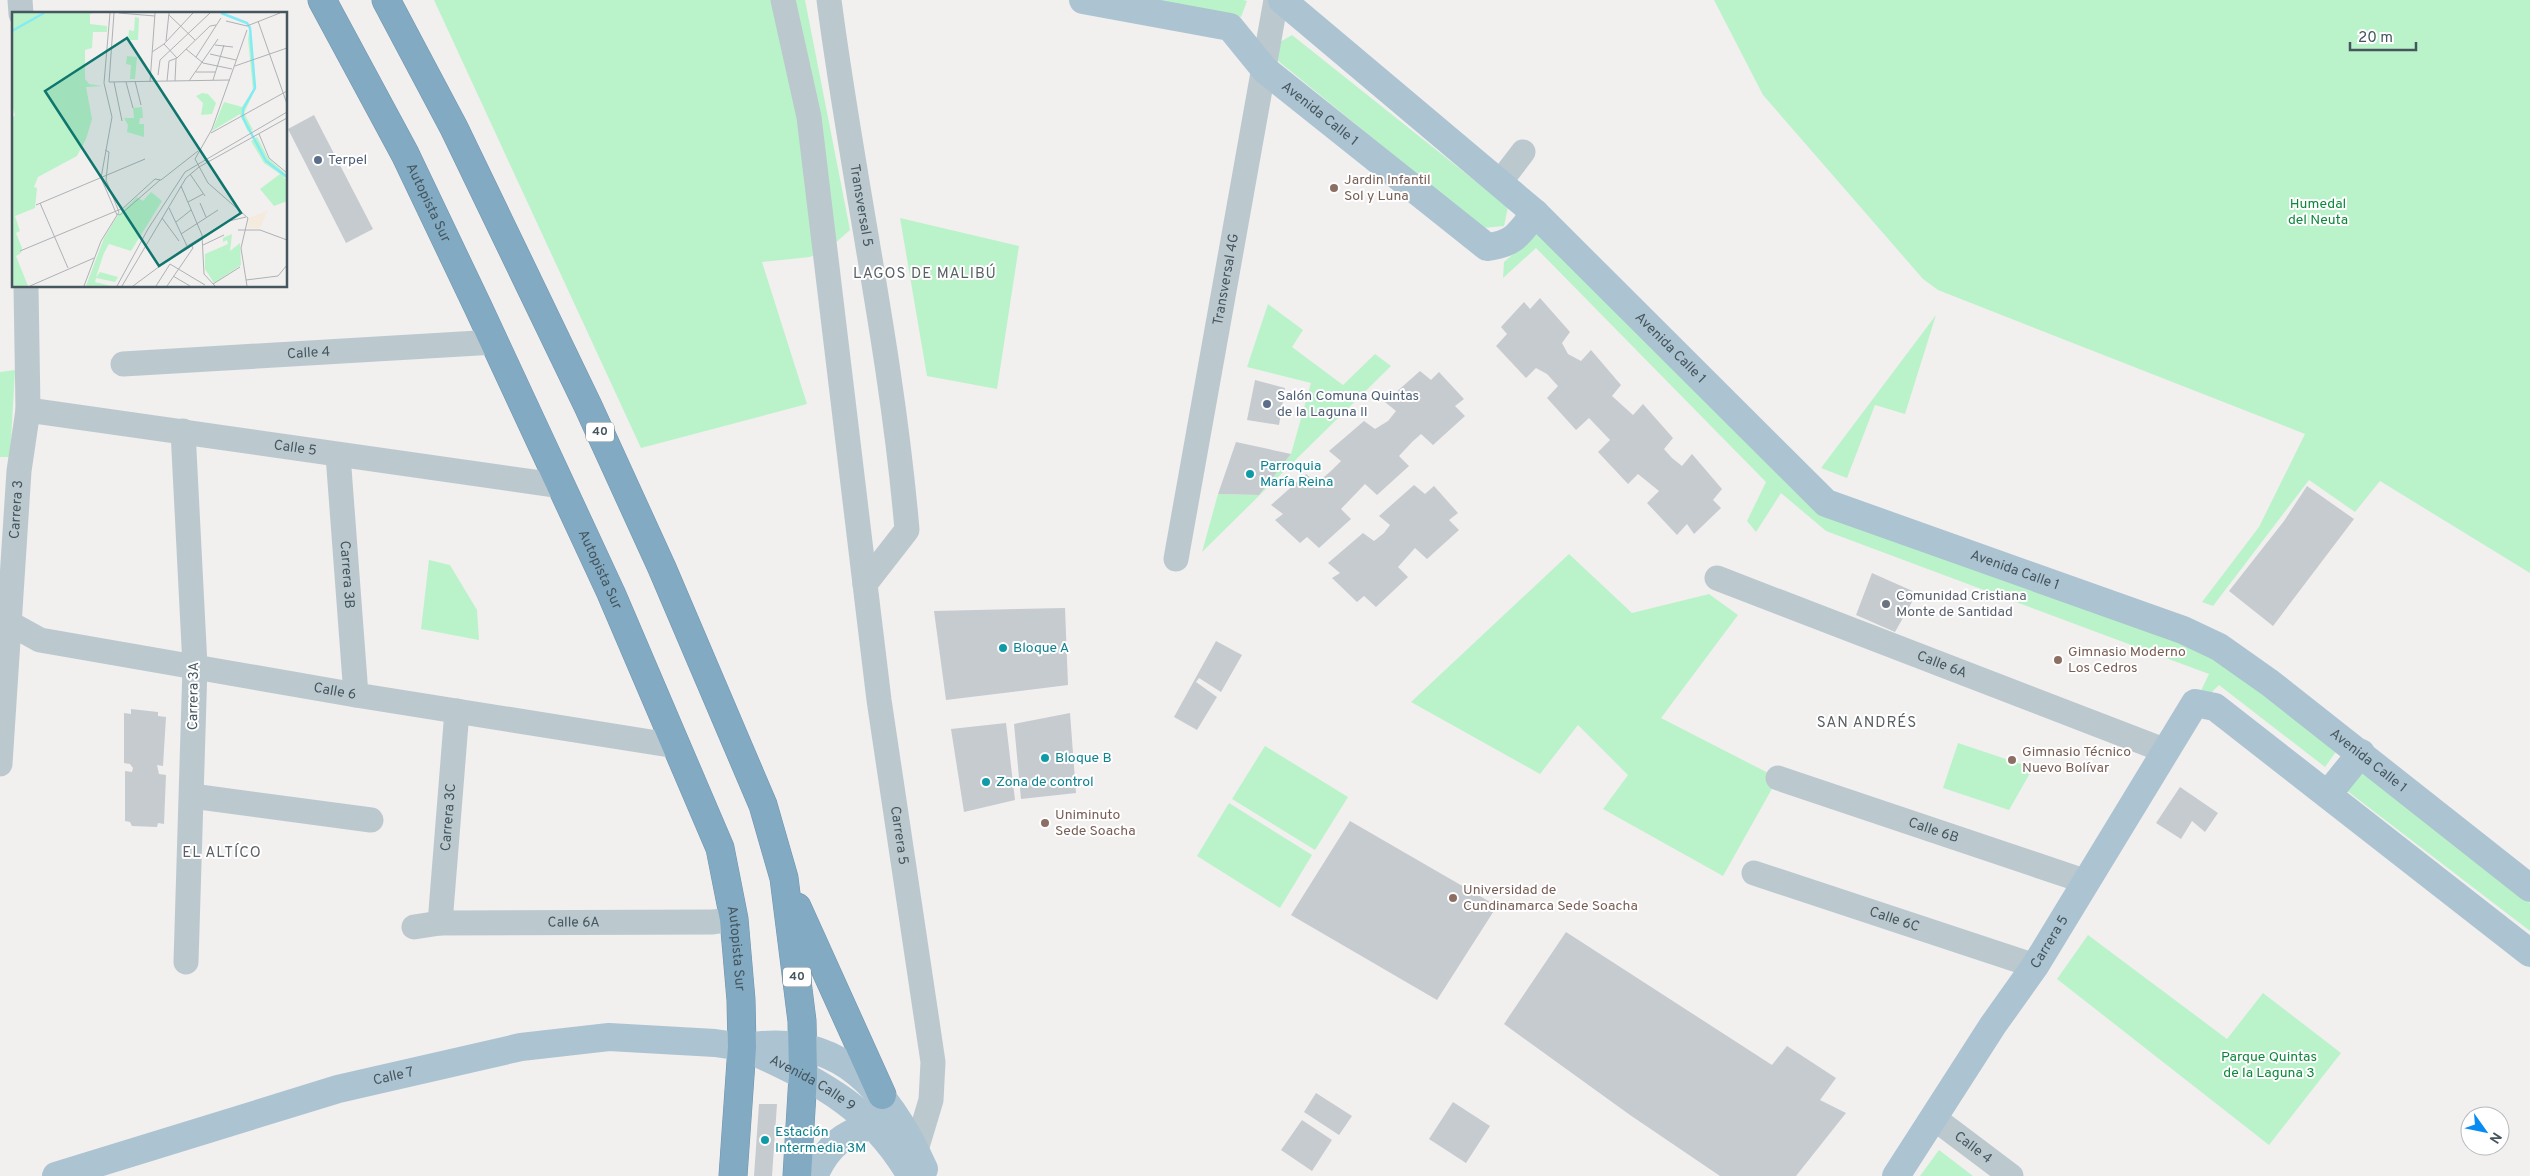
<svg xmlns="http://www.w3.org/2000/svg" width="2530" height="1176" font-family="Overpass,sans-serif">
  <rect width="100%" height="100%" fill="#f2efef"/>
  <path fill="#baf3c9" d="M434,0H805L850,230L832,246L810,257L762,262L807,404L641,448Z
    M1151,0H1243L1247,1L1241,17Z
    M1714,0H2530V573L2380,481L2355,512L2309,480L2213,606L2202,602L2259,527L2305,434L1938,290L1923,279L1763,95Z
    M1292,35L1508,207L1504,226L1483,228L1277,60L1280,42Z
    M900,218L1019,246L997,389L927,376Z
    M1538,233L1826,514L2205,650L2338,749L2325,767L2219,685L2203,701L2197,699L2209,674L1826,531L1781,493L1756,532L1747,521L1766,482L1536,248L1503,278L1504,262Z
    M1268,304L1303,330L1292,347L1343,385L1375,354L1391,366L1202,552L1218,494L1259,495L1291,454L1311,383L1247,367Z
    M1936,315L1905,414L1875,405L1847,478L1821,468Z
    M15,370L10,457H0V372Z
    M1569,554L1632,613L1709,594L1738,615L1661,718L1778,778L1723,876L1603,809L1628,775L1578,725L1540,774L1411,702Z
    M429,560L450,565L477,610L479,640L421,629Z
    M1958,743L2033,768L2009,810L1943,788Z
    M1265,746L1348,797L1315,850L1232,799Z
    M2362,770L2530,903V931L2346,790Z
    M1229,803L1312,855L1280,908L1197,856Z
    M2088,935L2227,1039L2263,993L2341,1053L2269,1145L2057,979Z
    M1939,1150L1973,1176H1920Z"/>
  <path fill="#c6cbcf" d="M314,115L373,229L346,243L288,129Z
    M1540,298L1570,332L1562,343L1568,354L1581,361L1591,350L1621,385L1612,396L1633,415L1643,404L1673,438L1664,449L1672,458L1682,466L1692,454L1722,489L1713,500L1721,508L1694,534L1687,524L1677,535L1647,503L1659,491L1638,474L1628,484L1598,452L1610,440L1589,418L1576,430L1547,398L1558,386L1547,374L1536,368L1526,378L1496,346L1507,334L1501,327L1524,302L1530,309Z
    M1420,371L1431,380L1439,372L1464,399L1455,406L1465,416L1433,445L1421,434L1412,442L1399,456L1409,466L1377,495L1365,484L1341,509L1351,519L1319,548L1307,537L1300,543L1275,520L1283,514L1271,505L1306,474L1317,483L1331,471L1341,461L1329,451L1364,421L1375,429L1388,421L1396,411L1385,402Z
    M1255,380L1285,388L1279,425L1247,420Z
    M1236,442L1291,454L1259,495L1218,494Z
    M1414,485L1425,494L1434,486L1458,513L1449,520L1459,530L1427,559L1415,548L1398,567L1408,577L1376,607L1364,596L1357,602L1332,578L1340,573L1328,563L1363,533L1374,541L1384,533L1390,525L1379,516Z
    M2307,486L2354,519L2273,626L2229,591L2284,521Z
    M1872,573L1917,593L1895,632L1856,615Z
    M1065,608L1068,685L946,700L934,611Z
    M1216,641L1242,655L1221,692L1199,678L1196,682L1217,697L1197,730L1174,717Z
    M131,709L158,712V716L166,717L163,766L157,765L159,774L166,775L164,824L158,823L157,827L132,826L130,822L125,821V771L132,772L133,768L130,764L124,763V713L131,714Z
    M1070,713L1076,793L1021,799L1014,724Z
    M1006,723L1015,800L964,812L951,729Z
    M2180,787L2218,813L2205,832L2192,821L2181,839L2156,823Z
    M1350,821L1497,906L1437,1000L1291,915Z
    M1566,932L1772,1065L1787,1046L1836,1078L1820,1100L1846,1113L1796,1176H1720L1630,1115L1504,1024Z
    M1316,1093L1352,1116L1339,1135L1304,1112Z
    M1453,1102L1490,1126L1466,1163L1429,1139Z
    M759,1104H777L772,1176H754Z
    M1302,1120L1332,1140L1312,1171L1281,1150Z"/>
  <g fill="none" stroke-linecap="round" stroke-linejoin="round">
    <defs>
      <g id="highway">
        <path id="s18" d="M322,0L405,154L478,307L611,593L720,848L734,919L741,1000L742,1047L733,1176"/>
        <path d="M386,0L454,128L588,406L662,568L763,805L784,878L802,1021L803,1076L797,1176"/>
        <path d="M797,907L882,1095"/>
      </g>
    </defs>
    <use href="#highway" stroke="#6e95ae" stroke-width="29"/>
    <g stroke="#bbc9cf" stroke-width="25">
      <path d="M20,0L21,14"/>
      <path d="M783,0L809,117L865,584"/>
      <path id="s1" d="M829,0C852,177 892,352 907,530L865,584L879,700L933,1062L931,1100L916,1150"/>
      <path d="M1500,182L1523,152"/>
      <path id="s2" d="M123,364L495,342"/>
      <path id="s3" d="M28,410L562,486"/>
      <path d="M183,431L195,666L186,962"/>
      <path id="s4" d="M338,455L356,695"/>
      <path id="s5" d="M1176,559L1276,0"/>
      <path id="s6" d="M1717,578L2166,751"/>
      <path id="s7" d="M0,618L40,640L356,695L676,746"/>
      <path id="s8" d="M0,764L19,471L28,410L26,286"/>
      <path id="s9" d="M1778,778L2087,882"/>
      <path d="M192,796L371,820"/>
      <path id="s10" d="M1754,873L2035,966"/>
      <path id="s11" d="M440,923L457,711"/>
      <path id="s12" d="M414,927L440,923L713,922L734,919"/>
      <path id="s13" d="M1934,1118L2011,1176"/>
    </g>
    <g stroke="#acc3d1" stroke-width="28">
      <path id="s14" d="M1083,0L1230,27L1265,70L1487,247C1514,244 1519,234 1535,213"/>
      <path id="s15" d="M1282,0L1535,213L1826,503L2183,630L2219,647L2270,683L2530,888"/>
      <path d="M2328,794L2361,753"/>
      <path d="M746,1047C840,1031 889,1091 924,1169"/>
      <path id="s16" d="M56,1176L338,1089L521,1047L609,1037L715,1043L742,1047L757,1053C824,1084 873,1110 911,1176"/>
      <path d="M814,1176C828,1145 842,1135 874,1124"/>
      <path id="s17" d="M1896,1176L1993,1025L2035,966L2195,703L2215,707L2530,953"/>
    </g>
    <use href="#highway" stroke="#82aac2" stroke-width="28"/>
  </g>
  <g fill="#5c6f8a" stroke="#fff" stroke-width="2">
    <circle cx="318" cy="160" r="5"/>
    <circle cx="1267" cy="404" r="5"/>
  </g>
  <g fill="#8d6e63" stroke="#fff" stroke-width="2">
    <circle cx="1334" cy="188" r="5"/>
    <circle cx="2058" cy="660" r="5"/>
    <circle cx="2012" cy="760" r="5"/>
    <circle cx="1045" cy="823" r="5"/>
    <circle cx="1453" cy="898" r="5"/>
  </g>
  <g fill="#0f9aa8" stroke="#fff" stroke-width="2">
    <circle cx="1250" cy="474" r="5"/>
    <circle cx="1003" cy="648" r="5"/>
    <circle cx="1045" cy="758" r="5"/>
    <circle cx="986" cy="782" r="5"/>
    <circle cx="765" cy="1140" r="5"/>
  </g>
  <circle fill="#6b7280" stroke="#fff" stroke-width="2" cx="1886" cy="604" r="5"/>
  <g text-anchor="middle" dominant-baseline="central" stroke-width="4" stroke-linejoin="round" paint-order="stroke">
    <g fill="#fff" stroke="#7d898e" stroke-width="1">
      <rect x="586" y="422.5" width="28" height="19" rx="4"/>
      <rect x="783" y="967.5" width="28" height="19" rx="4"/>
    </g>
    <g font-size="12" font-weight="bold" fill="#45565e">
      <text x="600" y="432">40</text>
      <text x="797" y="977">40</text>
    </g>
    <g font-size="14" fill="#45565e" stroke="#fff">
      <text stroke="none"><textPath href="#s14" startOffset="275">Avenida Calle 1</textPath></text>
      <text stroke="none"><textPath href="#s18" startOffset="229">Autopista Sur</textPath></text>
      <text stroke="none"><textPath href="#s1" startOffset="208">Transversal 5</textPath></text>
      <text stroke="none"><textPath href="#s5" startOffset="284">Transversal 4G</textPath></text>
      <text stroke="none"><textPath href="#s15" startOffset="522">Avenida Calle 1</textPath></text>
      <text stroke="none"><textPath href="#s2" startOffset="186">Calle 4</textPath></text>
      <text stroke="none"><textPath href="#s3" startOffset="270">Calle 5</textPath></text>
      <text stroke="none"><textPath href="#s8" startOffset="255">Carrera 3</textPath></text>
      <text stroke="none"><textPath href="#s18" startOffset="634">Autopista Sur</textPath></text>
      <text stroke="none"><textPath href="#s15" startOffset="942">Avenida Calle 1</textPath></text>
      <text stroke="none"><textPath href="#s4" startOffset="120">Carrera 3B</textPath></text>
      <text stroke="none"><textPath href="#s6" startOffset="241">Calle 6A</textPath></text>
      <text stroke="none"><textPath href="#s7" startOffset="345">Calle 6</textPath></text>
      <text transform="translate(194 696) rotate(-89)">Carrera 3A</text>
      <text stroke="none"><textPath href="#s15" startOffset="1348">Avenida Calle 1</textPath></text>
      <text stroke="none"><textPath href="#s11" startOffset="106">Carrera 3C</textPath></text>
      <text stroke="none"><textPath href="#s9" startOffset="164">Calle 6B</textPath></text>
      <text stroke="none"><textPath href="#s1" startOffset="858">Carrera 5</textPath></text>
      <text stroke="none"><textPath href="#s10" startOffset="148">Calle 6C</textPath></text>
      <text stroke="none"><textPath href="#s12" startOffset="160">Calle 6A</textPath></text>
      <text stroke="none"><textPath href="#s17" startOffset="280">Carrera 5</textPath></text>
      <text stroke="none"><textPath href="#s18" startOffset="1039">Autopista Sur</textPath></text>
      <text stroke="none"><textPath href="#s16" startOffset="352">Calle 7</textPath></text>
      <text stroke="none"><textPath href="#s16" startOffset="784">Avenida Calle 9</textPath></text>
      <text stroke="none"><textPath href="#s13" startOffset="49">Calle 4</textPath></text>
    </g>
    <g font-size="14" fill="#4e5e75" stroke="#fff" text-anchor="start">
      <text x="328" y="160">Terpel</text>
      <text x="1277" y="396">Salón Comuna Quintas<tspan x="1277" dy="16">de la Laguna II</tspan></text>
    </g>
    <g font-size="14" fill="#785e54" stroke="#fff" text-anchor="start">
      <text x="1344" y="180">Jardin Infantil<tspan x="1344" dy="16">Sol y Luna</tspan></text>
      <text x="2068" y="652">Gimnasio Moderno<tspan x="2068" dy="16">Los Cedros</tspan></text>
      <text x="2022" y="752">Gimnasio Técnico<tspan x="2022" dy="16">Nuevo Bolívar</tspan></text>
      <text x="1055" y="815">Uniminuto<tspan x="1055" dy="16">Sede Soacha</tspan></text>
      <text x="1463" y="890">Universidad de<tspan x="1463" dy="16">Cundinamarca Sede Soacha</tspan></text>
    </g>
    <g font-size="14" fill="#0e873c" stroke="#fff">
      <text x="2318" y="204">Humedal<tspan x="2318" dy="16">del Neuta</tspan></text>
      <text x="2269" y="1057">Parque Quintas<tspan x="2269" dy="16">de la Laguna 3</tspan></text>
    </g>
    <g font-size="14" fill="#0d838f" stroke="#fff" text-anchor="start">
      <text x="1260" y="466">Parroquia<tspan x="1260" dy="16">María Reina</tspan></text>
      <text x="1013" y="648">Bloque A</text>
      <text x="1055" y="758">Bloque B</text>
      <text x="996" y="782">Zona de control</text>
      <text x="775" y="1132">Estación<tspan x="775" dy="16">Intermedia 3M</tspan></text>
    </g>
    <g font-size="14" fill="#5b616d" stroke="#fff" text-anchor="start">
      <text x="1896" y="596">Comunidad Cristiana<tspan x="1896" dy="16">Monte de Santidad</tspan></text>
    </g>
    <g font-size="15" letter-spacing="1" fill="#5b6165" stroke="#fff">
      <text x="925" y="274">LAGOS DE MALIBÚ</text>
      <text x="1867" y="723">SAN ANDRÉS</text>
      <text x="222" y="853">EL ALTÍCO</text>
    </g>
  </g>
  <g transform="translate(12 12)">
    <rect width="275" height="275" fill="#f2efef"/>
    <path d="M0,1H81L78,2V12L95,14V20H81L80,36L73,38V67L77,72L90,74L74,75L80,107L74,127L65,144L26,165L22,175L25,176L23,196L3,204L8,219L4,221L10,236L9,241L4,244L16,274H0V105L3,104L0,92ZM123,5L127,6L126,28H116L117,18L122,19ZM238,15L244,76L232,101L241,118L236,120L228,102L200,119L212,90L230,95L241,78L236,27ZM115,44L125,45L123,67H118L119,53L114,52ZM190,81L196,82L204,91L200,102L189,103L191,91L184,84ZM130,95L131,106H128L127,112H132V125L115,120L116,113L112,106H122L121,96ZM245,125L256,146L275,163V166L271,165L275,168V189L262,194L248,177L268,162L252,151L239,129ZM139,180L150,189L119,239L97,232L92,241L84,265L88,260L106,265L103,270L84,266L83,270L99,274H74L92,226L106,203L125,185L131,189ZM220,222L218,239L228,231L229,253L202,271L193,257V242L216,232L215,228L211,230V226Z" fill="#baf3c9"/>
    <path d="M256,198L248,216H236L237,206Z" fill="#f4ebde"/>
    <path fill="none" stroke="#83ebf4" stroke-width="2.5" d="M209,1L235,11L238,16L243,76L231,97V106L254,149L275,165M0,19L32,1"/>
    <path fill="none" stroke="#adb2b5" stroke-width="1" d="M98,1L92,71L100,105L89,166L105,203M102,1L97,70L218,68M107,1L143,4M157,3L183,28M214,9L235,14L268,1M246,9L275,92M154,29L157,1M152,32L165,46M203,33L221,35M174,37L191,51L220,57M140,40L152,32L181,1M198,42L224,48M184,45L209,6M223,54L275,36M184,60H203M146,63L148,48L198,1M201,68L212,33M123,69L129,93M155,69L157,49L165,46L198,14L204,13M163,69L164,47M177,69L206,27M102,70L110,109M114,70L121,96M138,70L143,1M199,121L275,79M247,122L257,146L275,161M178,162L193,184M169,174L190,223L192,262L203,274M176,190L191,182M28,191L56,256M188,191L194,205M24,193L133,147M157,196L175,234M109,198L143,167L149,168L186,139M106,202L108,203L148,168M150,206L167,229M164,210L179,198M226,218H248L275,228M169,222L206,198M191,233L212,223M8,239L109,197M161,264L178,274M234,268L266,264L275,253M201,272L228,255M18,274L82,246M72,274L89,229L107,200L94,168L97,140L93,138M105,274L136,217L173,160L275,100M110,274L174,166L187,155L275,106M121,274L175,234L217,209L234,205M144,274L158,252L193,273M155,274L181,236L179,232M235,274L229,236L236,206L196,171L183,147L200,117L235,18"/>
    <path fill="#0f766e" fill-opacity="0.15" stroke="#0f766e" stroke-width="2.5" d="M115,26L229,201L147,254L33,79Z"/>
    <rect width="275" height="275" fill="none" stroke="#45565e" stroke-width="2.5"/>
  </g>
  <g transform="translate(2485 1131) rotate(123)"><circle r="24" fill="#ffffff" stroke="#b5bbbf"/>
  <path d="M0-4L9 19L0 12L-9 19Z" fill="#088cf2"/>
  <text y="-8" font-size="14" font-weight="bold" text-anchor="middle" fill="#45565e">N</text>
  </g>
  <path d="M2350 42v8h66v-8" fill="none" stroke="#45565e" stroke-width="2.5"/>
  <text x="2358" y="42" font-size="15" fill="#45565e" stroke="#ffffff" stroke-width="4" paint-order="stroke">20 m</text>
</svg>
